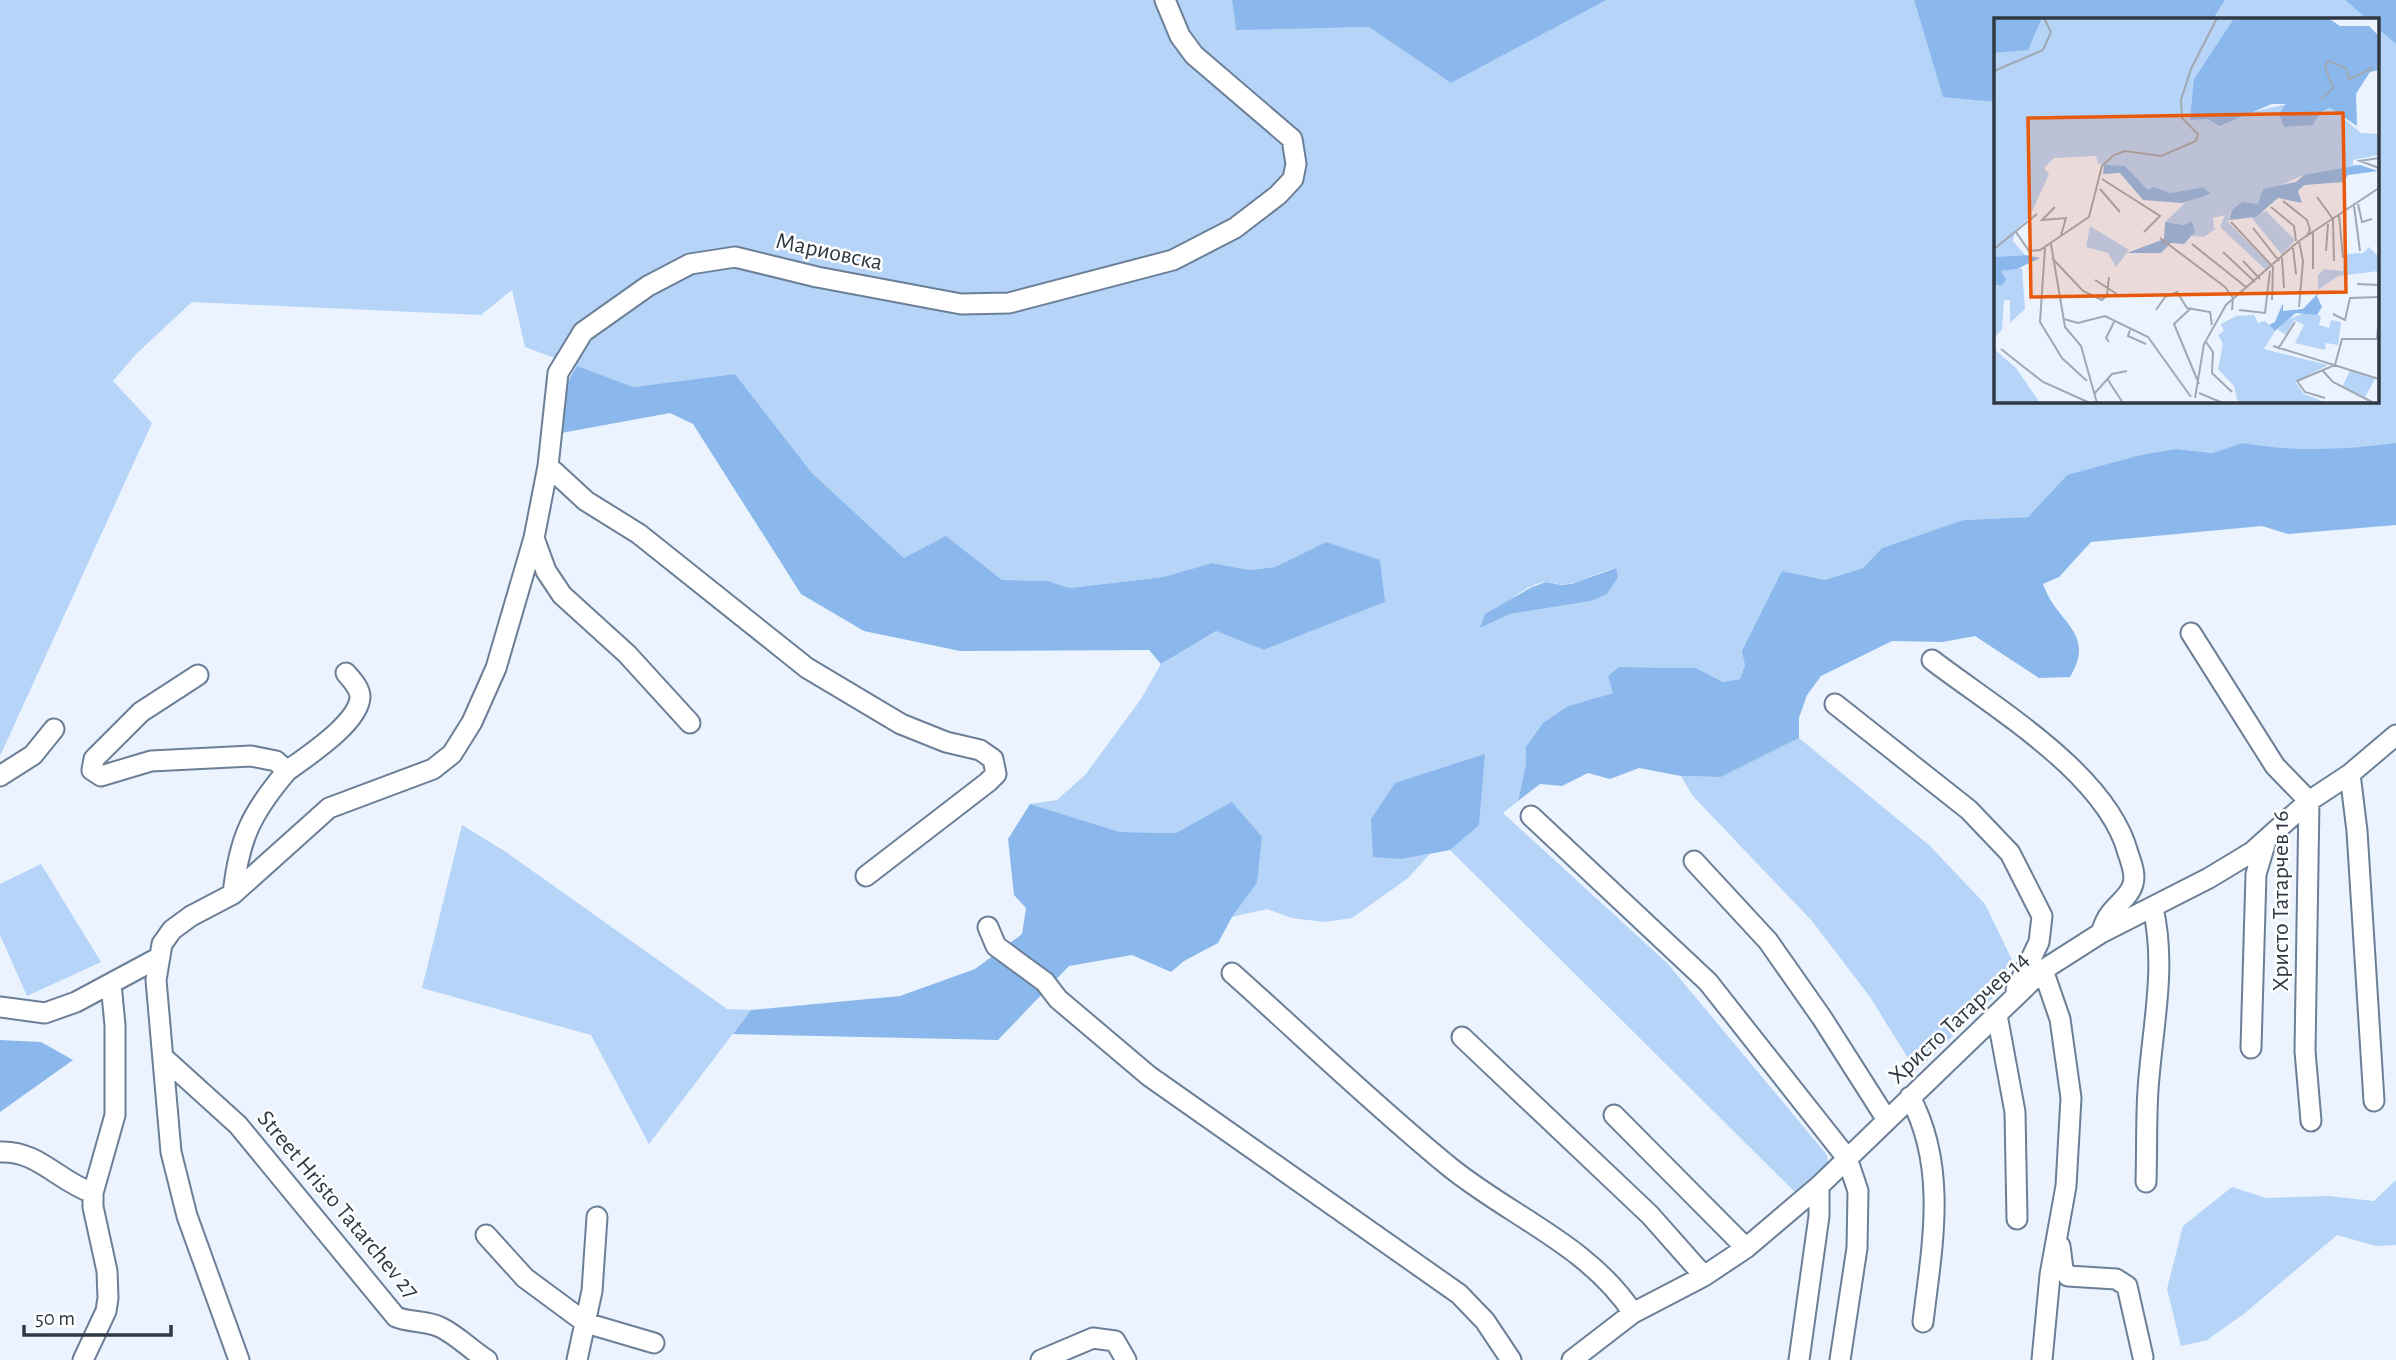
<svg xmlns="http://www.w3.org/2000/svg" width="2396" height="1360" font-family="'Alegreya Sans',sans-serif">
  <rect width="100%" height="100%" fill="#eaf3fe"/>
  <path fill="#b6d4f8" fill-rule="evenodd" d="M0,0H1232L1236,29L1369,27L1451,83L1579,10L1604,0H1914L1943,96L1995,102V401H2377V28L2396,44V443L2349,450L2271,449L2242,443L2212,453L2176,449L2067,475L2028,517L1963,520L1882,548L1863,568L1825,580L1782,571L1740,679L1723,682L1696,668L1619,667L1613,693L1568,706L1526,747V764L1518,801L1503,813L1667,963L1827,1155L1828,1163L1795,1192L1450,850L1470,830L1440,770L1395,784L1402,859L1430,854L1408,878L1352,918L1324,922L1292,918L1267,909L1232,917L1257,883L1232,803L1176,833L1120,832L1030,804L1057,800L1085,775L1141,699L1161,664L1216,631L1264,650L1385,602L1326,542L1275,567L1249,570L1212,563L1163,577L1070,588L1048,581L1002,580L904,558L812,473L735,374L633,387L525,347L512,290L481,315L192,302L137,353L113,381L152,423L0,756ZM1615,568L1599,595L1591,601L1510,614L1480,628C1495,613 1525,582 1547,582C1555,582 1560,586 1569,584C1584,580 1599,572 1615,568Z
    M2225,0H2345L2367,19H2213Z
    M1799,738L1929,845L1985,904L2012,960L1999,992L1916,1071L1870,997L1812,921L1692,795L1681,776L1721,777Z
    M462,825L506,852L727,1009L751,1010L649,1144L591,1035L422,988Z
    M41,864L101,962L27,996L0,935V884Z
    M2396,1180V1245L2376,1246L2337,1235L2245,1313L2207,1340L2181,1346L2167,1289L2183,1226L2232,1187L2266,1198L2329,1196L2374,1201Z"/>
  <path fill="#8bb8ec" d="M1232,0H1606L1451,83L1369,27L1236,30Z
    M1914,0H2225L2213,19H1995V102L1943,97Z
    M2345,0H2396V44L2377,28V19H2367Z
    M577,366L633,387L735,374L812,473L904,558L946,536L1002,580L1048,581L1070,588L1163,577L1212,563L1249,570L1275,567L1326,542L1380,560L1385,602L1264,650L1216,631L1161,664L1149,650L960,651L864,631L801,594L693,424L670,413L561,433C562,409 562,386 577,366Z
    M2242,443C2294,452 2344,450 2396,443V525L2288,534L2262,526L2091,542L2059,577L2043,584C2056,623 2097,632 2070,677L2039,678L1975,636L1943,642L1892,641L1821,676L1807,695L1799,718V738L1721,777L1681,776L1639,768L1610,779L1588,773L1562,786L1540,784L1518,801L1526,764V747L1543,723L1568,706L1613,693L1608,676L1619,667L1696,668L1723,682L1740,679L1745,665L1742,651L1782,571L1825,580L1863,568L1882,548L1963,520L2028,517L2067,475L2141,455L2176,449L2212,453Z
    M1616,568L1618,577L1607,594L1591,601L1510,614L1480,628L1485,614L1532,587L1546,582L1562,585L1571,584Z
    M1485,754L1479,825L1450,850L1402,859L1373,857L1371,819L1395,783Z
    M1232,802L1262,837L1257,883L1232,917L1218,943L1184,961L1171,972L1132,955L1069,966L998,1040L733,1034L751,1010L900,996L975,969L1022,934L1026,908L1014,895L1008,839L1030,804L1120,832L1176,833Z
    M0,1040L41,1042L73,1060L0,1112Z"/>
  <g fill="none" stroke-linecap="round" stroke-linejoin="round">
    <defs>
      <path id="street" d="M548,466L586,501L639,534L807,668L901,724L946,742L980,750L993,759L996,774L988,782L866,876
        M534,538L546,571L562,595L627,654L690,723
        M2191,633L2275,766L2309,801L2305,1051L2311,1121
        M1932,660C1996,709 2107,774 2128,853C2131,862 2136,874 2133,884C2130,896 2117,904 2110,914C2106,919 2103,927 2101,933
        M198,675L141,712L94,759L92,770L101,776L151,761L251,756L276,761L287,771C251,813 239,839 233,894
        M1835,704L1969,810L2010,853L2042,916L2039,942L2016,990
        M287,771C306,757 359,723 360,697C360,688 352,680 346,673
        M2350,774L2357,831L2374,1101
        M0,776L33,755L54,729
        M1531,816L1708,982L1847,1158L1858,1191L1857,1248L1840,1360
        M1694,861L1768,941L1822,1018L1887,1120
        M988,927L996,946L1045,982L1058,999L1149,1076L1459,1294L1485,1321L1511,1360
        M1232,973C1305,1038 1375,1106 1451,1168C1512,1217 1589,1246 1633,1313
        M0,1007L45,1013L76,1002L158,958
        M1997,1015L2015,1112L2017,1219
        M1462,1037L1650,1215L1704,1276
        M2251,1048L2256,874L2266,841
        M164,1058L238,1125L396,1317C411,1323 425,1320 440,1327C457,1335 471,1350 487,1360
        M1910,1097C1948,1168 1932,1246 1923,1322
        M1614,1115L1746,1248
        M0,1152C38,1150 59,1182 93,1193
        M2146,1182C2147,1151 2146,1120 2148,1090C2152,1028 2167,969 2153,908
        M486,1235L525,1278L586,1323L654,1343
        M2060,1246L2063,1269L2068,1276L2116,1279L2127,1286L2143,1357
        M83,1360L106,1311L108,1298L107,1271L93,1207V1193L115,1115V1025L111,984
        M239,1360L187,1216L171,1152L156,980L162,944L172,930L191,916L233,894L329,808L433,769L452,754L472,722L496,668L534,538L548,466L558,373L583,332L648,286L690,264L735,257L817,277L961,304L1009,303L1173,260L1235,228L1278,195L1293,179L1296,164L1292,139L1194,55L1180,36L1165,0
        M577,1360L592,1291L597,1217
        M1041,1360L1093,1338L1115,1341L1126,1360
        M1572,1360L1633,1313L1704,1276L1746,1248L1819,1186L2043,970L2101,933L2209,878L2252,852L2309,801L2350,774L2396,735
        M1799,1360L1819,1216V1186
        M2042,1360L2050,1275L2066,1186L2071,1098L2060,1019L2043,970"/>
    </defs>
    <use href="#street" stroke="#6b7f97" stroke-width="23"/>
    <use href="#street" stroke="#fff" stroke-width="19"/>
  </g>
  <g text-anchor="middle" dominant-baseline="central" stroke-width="5" stroke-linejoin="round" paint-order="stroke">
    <g font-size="24" fill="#303943" stroke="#fff">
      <text transform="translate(829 252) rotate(12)">Мариовска</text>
      <text transform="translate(2281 901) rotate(-90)">Христо Татарчев 16</text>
      <text transform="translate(1959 1018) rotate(-43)">Христо Татарчев 14</text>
      <text transform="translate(338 1205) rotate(50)">Street Hristo Tatarchev 27</text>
    </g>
  </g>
  <g transform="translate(1994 18)">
    <rect width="385" height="385" fill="#eaf3fe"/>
    <path d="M48,0H240L200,61L245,97L293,86L319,107L327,94L337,90L367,115L385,116V137L359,142V147H366L353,153L307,158L275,173L264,186L248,185L236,195L234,204L277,248L273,253L226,209L231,197L219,200L220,210L224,209L210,219L198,218V203L190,207L171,204L195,181L217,177L209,169L176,175L154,172L131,148L118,150L104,145L102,138L60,140L50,150L55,156L35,200L21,213L19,223L31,237L0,239V35L34,31ZM272,193L301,222L288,237L257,199ZM96,208L135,232L122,249L114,235L92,229ZM375,229L385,239V253L344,258L324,272V257L330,251L349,253L350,236L369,235ZM28,250L31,291L16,305V282H10L8,312L0,320V266L7,268L6,253ZM316,293L327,298L325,307L335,310L337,302L347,304L344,327L332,325L331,332L301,325L310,307L300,302L292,317L284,312L290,303ZM260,297L264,305L271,303L281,313L270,331L334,347L301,364L310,376L333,385H244L240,368L224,351L229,326L224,317L230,313L227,306L242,298ZM0,331L22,350L46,385H0ZM356,352L381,361L371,379L349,368Z" fill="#b6d4f8"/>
    <path d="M0,0H48L34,32L0,35ZM240,0H334L346,8H375L385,18V52L376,54L362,76L363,108L336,90L327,94L319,107L290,109L285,96L292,86H278L225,108L214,101L196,102L200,61ZM110,147L131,148L154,172L159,169L176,175L209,169L217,176L188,185L149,182L126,155L109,156ZM366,147L384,153L354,157L350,164L310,167L304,173L308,185L284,180L262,199L235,202L238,192L248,184L264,186L269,171L302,164L310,157ZM198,203L201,214L190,226L177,225L167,235H133L170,221L171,204L190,207ZM31,237L46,240L23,251L7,253L12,262L7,268L0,266V239ZM327,272L323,278L328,289L323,297L302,295L281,313L275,307L281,304L289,285V293L309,291Z" fill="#8bb8ec"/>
    <path fill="none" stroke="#a0a9b3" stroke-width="2" d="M0,53L49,32L57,14L50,0M327,81L339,70L331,48L334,43L352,50L355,61L379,50M385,140L366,143L385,150M108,161L166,198L150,214M106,171L126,194M323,179L339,201L340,243M289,183L313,202L316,212L313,218M364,186L368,204L378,201M360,188L366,233M61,189L48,202L72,200L67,217M277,189L300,208L302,223M345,197L349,240M237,204L279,249L278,282M259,210L285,243M22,214L35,233L46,232L95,199L108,148L120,137L131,133L167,138L202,123L204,116L188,100L187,82L197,51L223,0M166,220L231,269L239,280L238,292M305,223L309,243L305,289M57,226L71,309L87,328L103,385M198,226L252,269M51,230L46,304L68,340L93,363M299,230L302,256M0,231L43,196M332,233L334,206M229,234L261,264M58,240L89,273L108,282L113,277L115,259M288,240L290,270M249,243L266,261M319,251V215M101,262L123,276M363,266L385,267M197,290L180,306L205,366M162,292L171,279L183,274L193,290L216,294L218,307M245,292L271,295L276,253M339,296L351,302L356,280L385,279M70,301L84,305L111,298L154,319L197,379M136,312L134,318L152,326M115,324L112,320L120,304M212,324L219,334L218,355L238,374M279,328L385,361M7,331L49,364L96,385M284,331L301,304M328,352L339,364L378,384M114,362L129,385M205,375L229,385M100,376L118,356L133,353M201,380L210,326L232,287L305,223L385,170M331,380L311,374L303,363L341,347L348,321H383L385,298"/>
    <path fill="#e8590c" fill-opacity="0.15" stroke="#e8590c" stroke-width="3.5" d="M349,95L352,274L37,279L34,100Z"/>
    <rect width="385" height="385" fill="none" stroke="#303943" stroke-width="3.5"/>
  </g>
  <path d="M24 1325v10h147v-10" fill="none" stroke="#303943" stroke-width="3.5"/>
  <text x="35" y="1325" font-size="21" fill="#303943" stroke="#ffffff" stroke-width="5" paint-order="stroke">50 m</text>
</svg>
